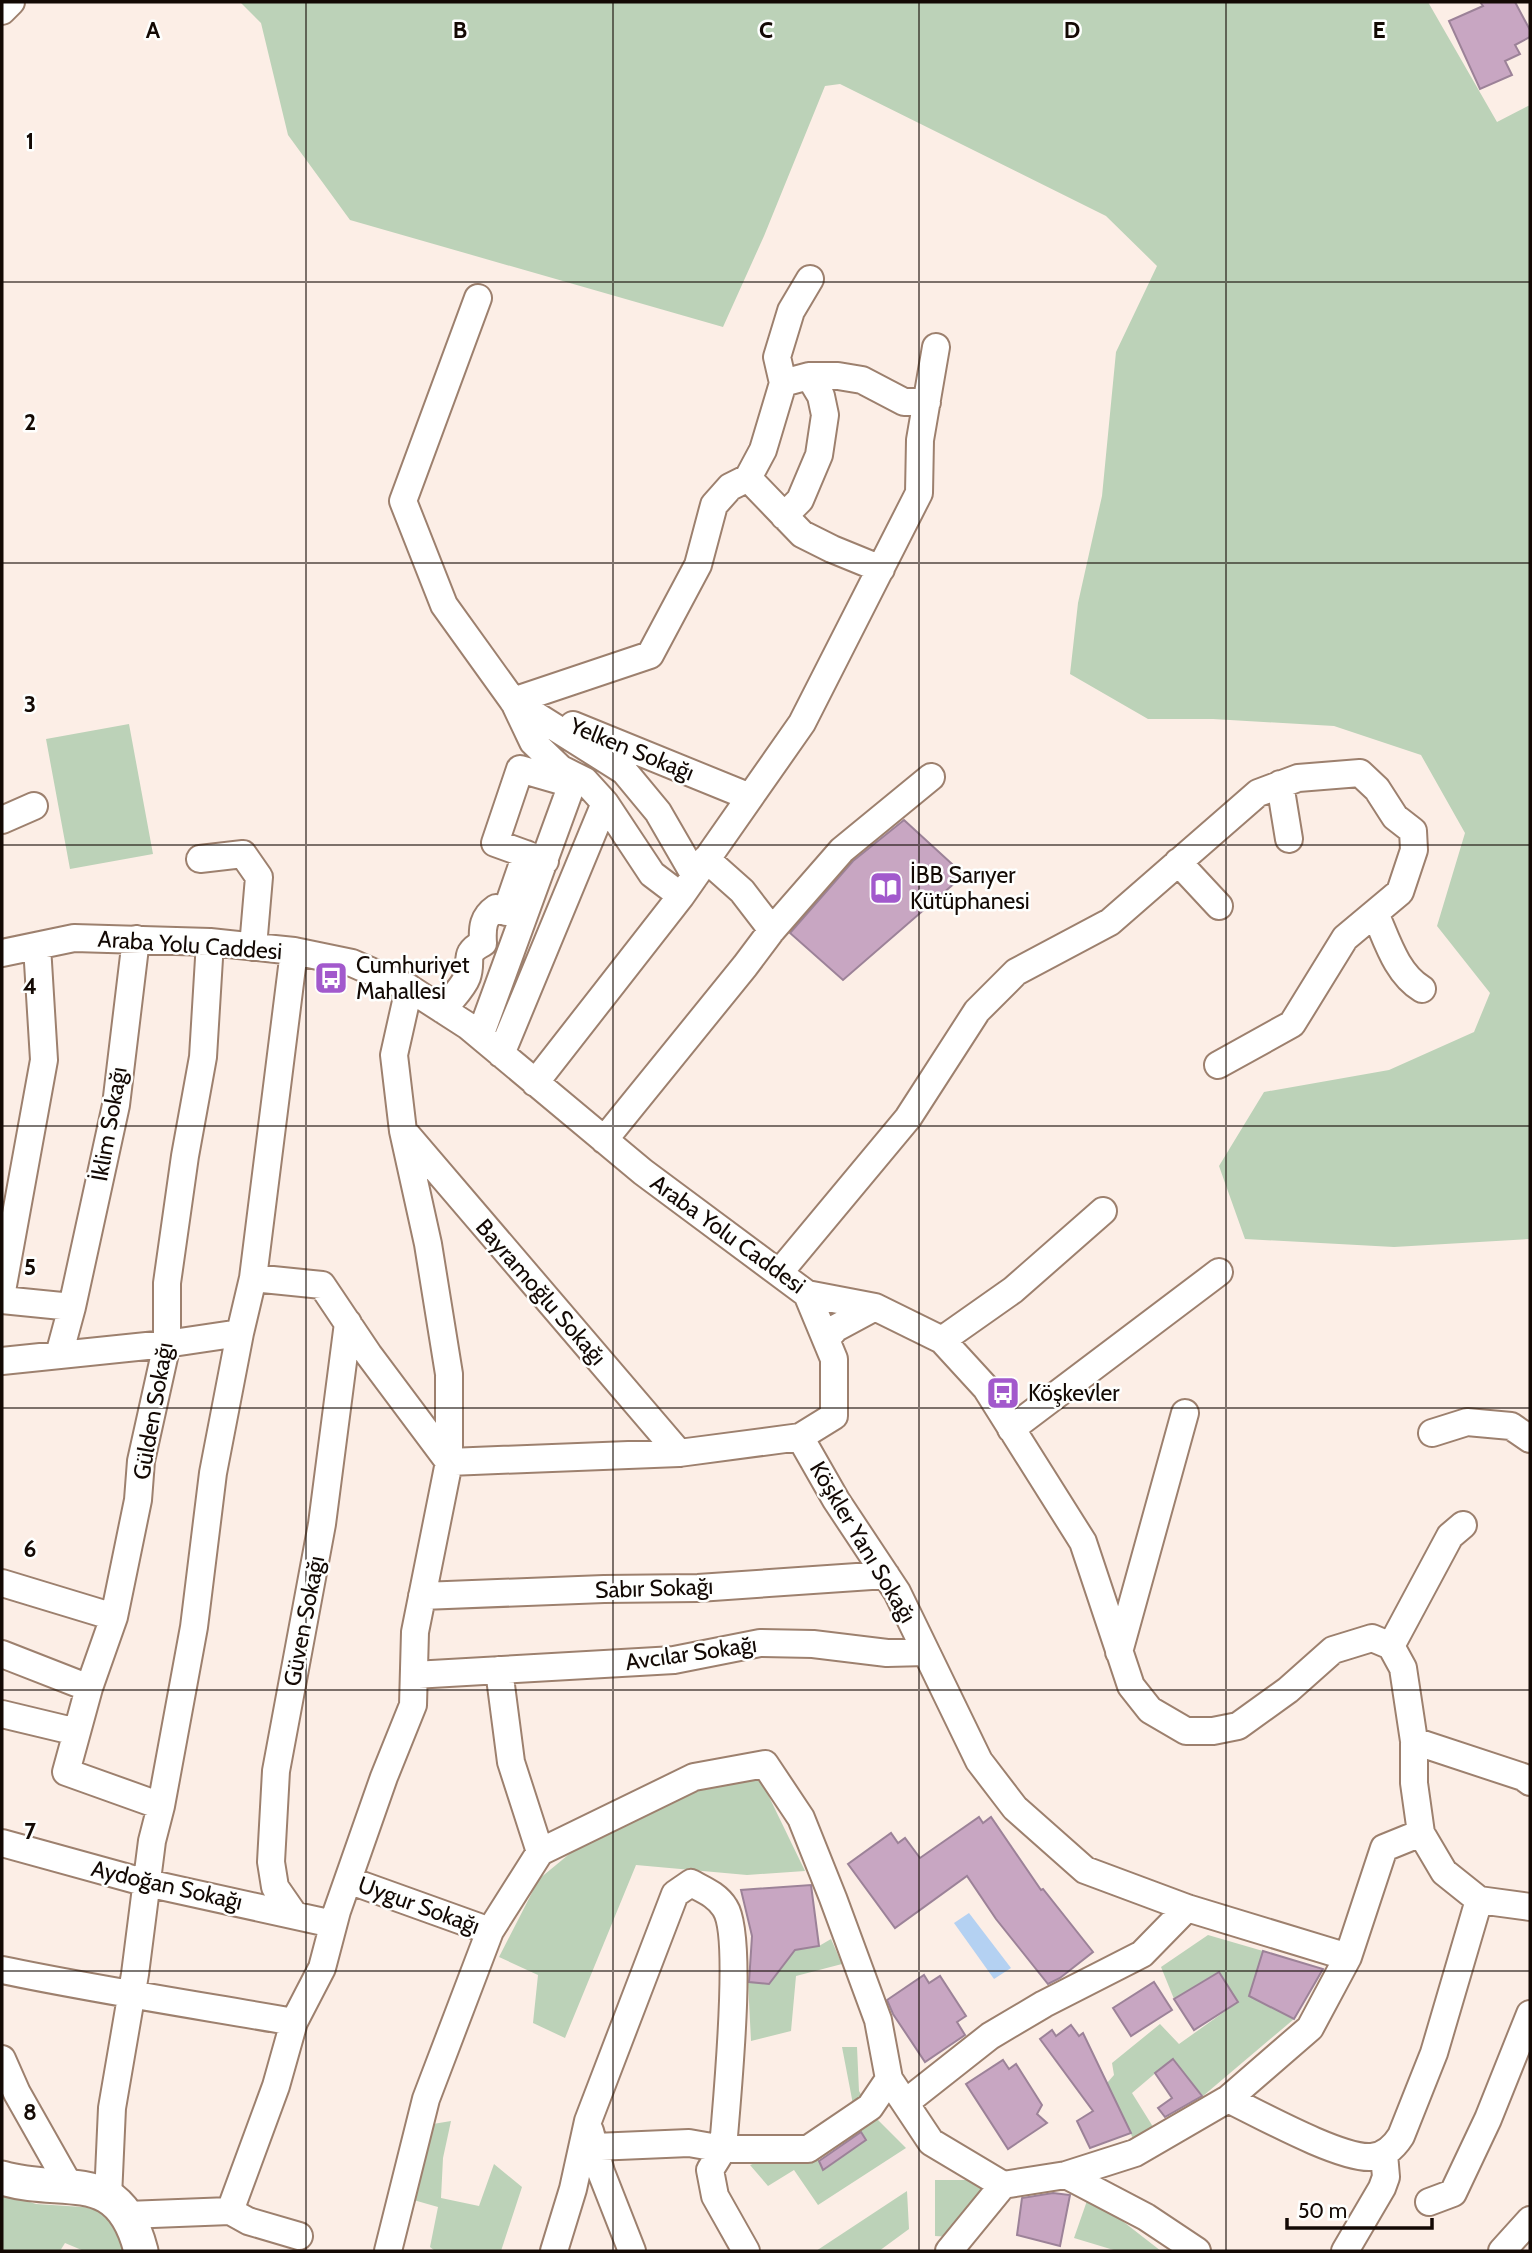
<svg xmlns="http://www.w3.org/2000/svg" width="1532" height="2253" font-family="Cabin,sans-serif">
  <rect width="100%" height="100%" fill="#fceee6"/>
  <path fill="#bcd2b8" d="M240,2H1428L1497,122L1530,105V1239L1394,1247L1245,1239L1219,1166L1264,1092L1389,1070L1474,1032L1490,993L1437,926L1465,833L1421,755L1334,726L1213,719H1148L1070,674L1078,603L1102,496L1116,352L1157,266L1106,216L840,84L825,86L764,236L723,327L350,220L288,135L261,23Z
    M129,724L153,854L70,869L46,739Z
    M759,1776L805,1871L747,1875L636,1865L565,2038L533,2023L538,1975L499,1957L539,1879L579,1846L667,1798Z
    M1208,1935L1263,1951L1249,1995L1294,2019L1203,2096L1172,2059L1132,2093L1155,2130L1135,2143L1115,2099H1093L1114,2075L1112,2063L1160,2024L1179,2044L1238,2002L1219,1972L1174,1999L1161,1967Z
    M831,1939L842,1964L796,1976L791,2031L751,2041L748,1982L769,1983L795,1950L819,1946Z
    M842,2047H857L859,2091L873,2115L906,2148L818,2205L794,2170L768,2186L750,2165L808,2143L813,2147L824,2170L865,2140L856,2120Z
    M451,2121L443,2158L441,2198L479,2206L494,2164L522,2187L501,2251H435L430,2247L438,2207L410,2199L421,2126Z
    M935,2180H998L951,2237L935,2236Z
    M907,2191L909,2229L879,2251H816Z
    M2,2193L36,2204L98,2208L130,2247L131,2251H84L65,2243L60,2251H2Z
    M1089,2195L1161,2251H1117L1074,2238Z"/>
  <path fill="#b4d1f2" d="M969,1913L1011,1968L994,1979L954,1923Z"/>
  <path fill="#c8a6c2" stroke="#9c8298" stroke-width="2" d="M1480,2H1515L1530,30V37L1515,45L1520,54L1505,61L1512,75L1480,89L1449,21L1483,6Z
    M904,820L964,875L843,980L790,933L853,861Z
    M979,1817L983,1823L991,1817L1041,1890L1043,1889L1093,1952L1060,1978L1048,1984L996,1919L967,1876L895,1928L848,1864L891,1833L898,1843L905,1838L920,1858Z
    M811,1885L819,1946L795,1950L769,1984L749,1982L752,1936L741,1890Z
    M1263,1951L1323,1969L1294,2019L1249,1996Z
    M1219,1972L1238,2002L1194,2030L1174,1999Z
    M924,1975L929,1983L940,1976L966,2016L957,2022L965,2035L925,2062L893,2014L887,2000Z
    M1154,1982L1172,2010L1131,2036L1113,2008Z
    M1071,2025L1079,2036L1083,2033L1131,2133L1090,2148L1077,2121L1093,2111L1040,2039L1052,2030L1056,2036Z
    M1173,2059L1202,2096L1165,2117L1158,2108L1172,2098L1155,2073Z
    M1003,2060L1009,2069L1016,2064L1042,2105L1037,2114L1047,2123L1008,2149L966,2084Z
    M861,2132L866,2140L823,2170L819,2161Z
    M1053,2193L1070,2195L1060,2246L1017,2235L1022,2198Z"/>
  <g fill="none" stroke-linecap="round" stroke-linejoin="round">
    <defs>
      <path id="minor" d="M2,11L11,2
        M478,298L403,501L444,605L513,701L624,771L658,812L695,876
        M783,383L777,357L791,311L810,279
        M748,478L763,450L783,383L809,376H838L862,380L904,402H927
        M784,516L800,500L819,455L825,415L821,396L809,376
        M513,701L650,655L698,565L714,505L730,487L748,478L802,534L832,549L881,569
        M514,702L533,742L561,769L585,781L605,803L652,874L681,896
        M573,725L750,797
        M1280,784L1289,839
        M2,820L34,806
        M200,859L243,854L259,877L253,947
        M706,859L742,891L772,930
        M1178,862L1219,906
        M1375,913C1387,940 1396,973 1422,989
        M2,953L74,938L210,942L294,951L352,963L409,988L468,1026L643,1172L807,1294L875,1307L942,1340L986,1388L1083,1542L1131,1686L1150,1710L1186,1731H1213L1238,1726L1288,1690L1333,1650L1372,1638L1391,1646L1403,1668L1414,1741V1783L1421,1833L1444,1872L1479,1900L1530,1907
        M443,1010C450,1000 463,988 467,977C473,960 462,954 483,943C482,927 483,917 496,908L506,912L526,854
        M480,1036L572,784L520,769L495,843L545,861
        M501,1054L605,803
        M535,1083L681,896L802,723L919,493L920,440L936,347
        M407,1135L679,1453
        M604,1140L745,966L772,930L842,850L931,777
        M779,1273L908,1118L977,1011L1016,972L1110,922L1258,793L1298,778L1360,773L1377,789L1395,817L1413,831L1414,850L1400,892L1345,938L1292,1024L1218,1065
        M253,1278L322,1285L369,1355L449,1462L679,1453L800,1437L834,1416V1359L807,1294
        M2,1291L44,1060L37,946
        M2,1300L72,1307L59,1355
        M72,1307L116,1105L136,939
        M826,1339L836,1328L875,1307
        M942,1340L1013,1290L1103,1211
        M2,1361L166,1344L240,1333
        M1011,1429L1219,1272
        M1432,1433L1467,1422L1511,1426L1530,1439
        M800,1437L836,1500L897,1592L979,1761L1015,1808L1085,1870L1187,1908L1348,1957
        M2,1583L114,1617
        M422,1596L604,1589L698,1588L886,1575
        M1391,1646L1450,1536L1463,1525
        M1119,1652L1185,1413
        M2,1654L89,1688
        M499,1670L511,1762L540,1852
        M414,1675L674,1660L760,1643L813,1644L887,1653L926,1652
        M2,1714L77,1732
        M1414,1741L1523,1777L1530,1782
        M161,1806L66,1772L89,1688L114,1617L138,1500L141,1461L167,1344V1283L185,1156L203,1057L210,942
        M2,1843L147,1883L333,1924
        M348,1880L490,1931
        M293,1913L275,1887L271,1862L276,1771L322,1524L348,1323
        M2,1970C98,1990 196,2005 294,2022
        M2,2059L17,2093L69,2185
        M1228,2099C1259,2114 1340,2159 1371,2157C1384,2156 1394,2147 1401,2136L1434,2053L1479,1900
        M905,2103L990,2036L1044,2004L1142,1954L1187,1908
        M590,2131L601,2172L632,2251
        M595,2147L689,2143L723,2149H808L870,2107L889,2079
        M1066,2175L1146,2217L1197,2251
        M108,2197L112,2108L135,1974L152,1841L161,1806L194,1627L213,1473L240,1333L253,1278L294,951
        M1429,2202L1453,2193L1488,2119L1530,2014
        M230,2211L248,2221L299,2236
        M127,2215L230,2211L276,2086L294,2022L322,1968L337,1911L384,1777L413,1705L415,1632L449,1462V1374L428,1244L403,1131L394,1055L409,988
        M388,2251L426,2099L490,1931L540,1852L694,1777L765,1764L801,1818L833,1898L878,2020L889,2079L931,2142L1003,2185L1066,2175L1135,2153L1228,2099L1310,2028L1348,1957L1384,1848L1421,1833
        M554,2251L573,2189L588,2121L675,1894L691,1883C704,1890 717,1895 725,1908C744,1937 726,2106 723,2149L710,2170L715,2196L746,2251
        M949,2251L1003,2185
        M1345,2251L1382,2188L1386,2177L1384,2154
        M1502,2251L1530,2220"/>
      <path id="major" d="M2,2178C65,2197 119,2164 141,2251"/>
    </defs>
    <use href="#minor" stroke="#9d806e" stroke-width="30"/>
    <use href="#major" stroke="#9d806e" stroke-width="37"/>
    <use href="#minor" stroke="#fff" stroke-width="26"/>
    <use href="#major" stroke="#fff" stroke-width="33"/>
  </g>
  <path fill="none" stroke="#130904" stroke-width="2" stroke-opacity="0.55" d="M306,2V2251M613,2V2251M919,2V2251M1226,2V2251M2,282H1530M2,563H1530M2,845H1530M2,1126H1530M2,1408H1530M2,1690H1530M2,1971H1530"/>
  <defs>
    <symbol id="library-square" viewBox="-11 -11 22 22"><rect x="-9" y="-9" width="18" height="18" rx="4" fill="#a259cc" stroke="#fefffe"/><path d="M-6-4Q-3-5.5-.7-3.5V5Q-3 3-6 4ZM6-4Q3-5.5 .7-3.5V5Q3 3 6 4Z" fill="#fff"/></symbol>
    <symbol id="bus-square" viewBox="-11 -11 22 22"><rect x="-9" y="-9" width="18" height="18" rx="4" fill="#a259cc" stroke="#fefffe"/><path d="M-5-6H5V4H4V6H2V4H-2V6H-4V4H-5ZM-3.5-4V0h7V-4ZM-3.5 1.2v1.5H-2V1.2ZM2 1.2v1.5H3.5V1.2Z" fill="#fff"/></symbol>
  </defs>
  <g fill-rule="evenodd">
    <use href="#library-square" x="867" y="869" width="38" height="38"/>
    <use href="#bus-square" x="312" y="959" width="38" height="38"/>
    <use href="#bus-square" x="984" y="1374" width="38" height="38"/>
  </g>
  <g text-anchor="middle" dominant-baseline="central" stroke-width="5" stroke-linejoin="round" paint-order="stroke">
    <g font-size="23" fill="#130904" stroke="#fefffe">
      <text transform="translate(632 749) rotate(22)">Yelken Sokağı</text>
      <text transform="translate(190 945) rotate(4)">Araba Yolu Caddesi</text>
      <text transform="translate(109 1124) rotate(-80)">İklim Sokağı</text>
      <text transform="translate(728 1234) rotate(36)">Araba Yolu Caddesi</text>
      <text transform="translate(541 1292) rotate(49)">Bayramoğlu Sokağı</text>
      <text transform="translate(153 1411) rotate(-80)">Gülden Sokağı</text>
      <text transform="translate(863 1542) rotate(59)">Köşkler Yanı Sokağı</text>
      <text transform="translate(654 1588) rotate(-2)">Sabır Sokağı</text>
      <text transform="translate(304 1621) rotate(-79)">Güven Sokağı</text>
      <text transform="translate(691 1653) rotate(-8)">Avcılar Sokağı</text>
      <text transform="translate(167 1885) rotate(13)">Aydoğan Sokağı</text>
      <text transform="translate(419 1905) rotate(20)">Uygur Sokağı</text>
    </g>
    <g font-size="23" fill="#130904" stroke="#fefffe" text-anchor="start">
      <text x="910" y="875">İBB Sarıyer<tspan x="910" dy="26">Kütüphanesi</tspan></text>
      <text x="356" y="965">Cumhuriyet<tspan x="356" dy="26">Mahallesi</tspan></text>
      <text x="1028" y="1393">Köşkevler</text>
    </g>
  </g>
  <g font-size="23" text-anchor="middle" font-weight="bold" fill="#130904" stroke="#fefffe" stroke-width="5" stroke-linejoin="round" paint-order="stroke">
    <text x="153" y="38">A</text>
    <text x="460" y="38">B</text>
    <text x="766" y="38">C</text>
    <text x="1072" y="38">D</text>
    <text x="1379" y="38">E</text>
    <text x="30" y="149">1</text>
    <text x="30" y="430">2</text>
    <text x="30" y="712">3</text>
    <text x="30" y="994">4</text>
    <text x="30" y="1275">5</text>
    <text x="30" y="1557">6</text>
    <text x="30" y="1839">7</text>
    <text x="30" y="2120">8</text>
  </g>
  <rect width="1532" height="2253" fill="none" stroke="#130904" stroke-width="7"/>
  <path d="M1287 2218v10h145v-10" fill="none" stroke="#130904" stroke-width="3.5"/>
  <text x="1298" y="2218" font-size="21" fill="#130904" stroke="#fefffe" stroke-width="5" paint-order="stroke">50 m</text>
</svg>
